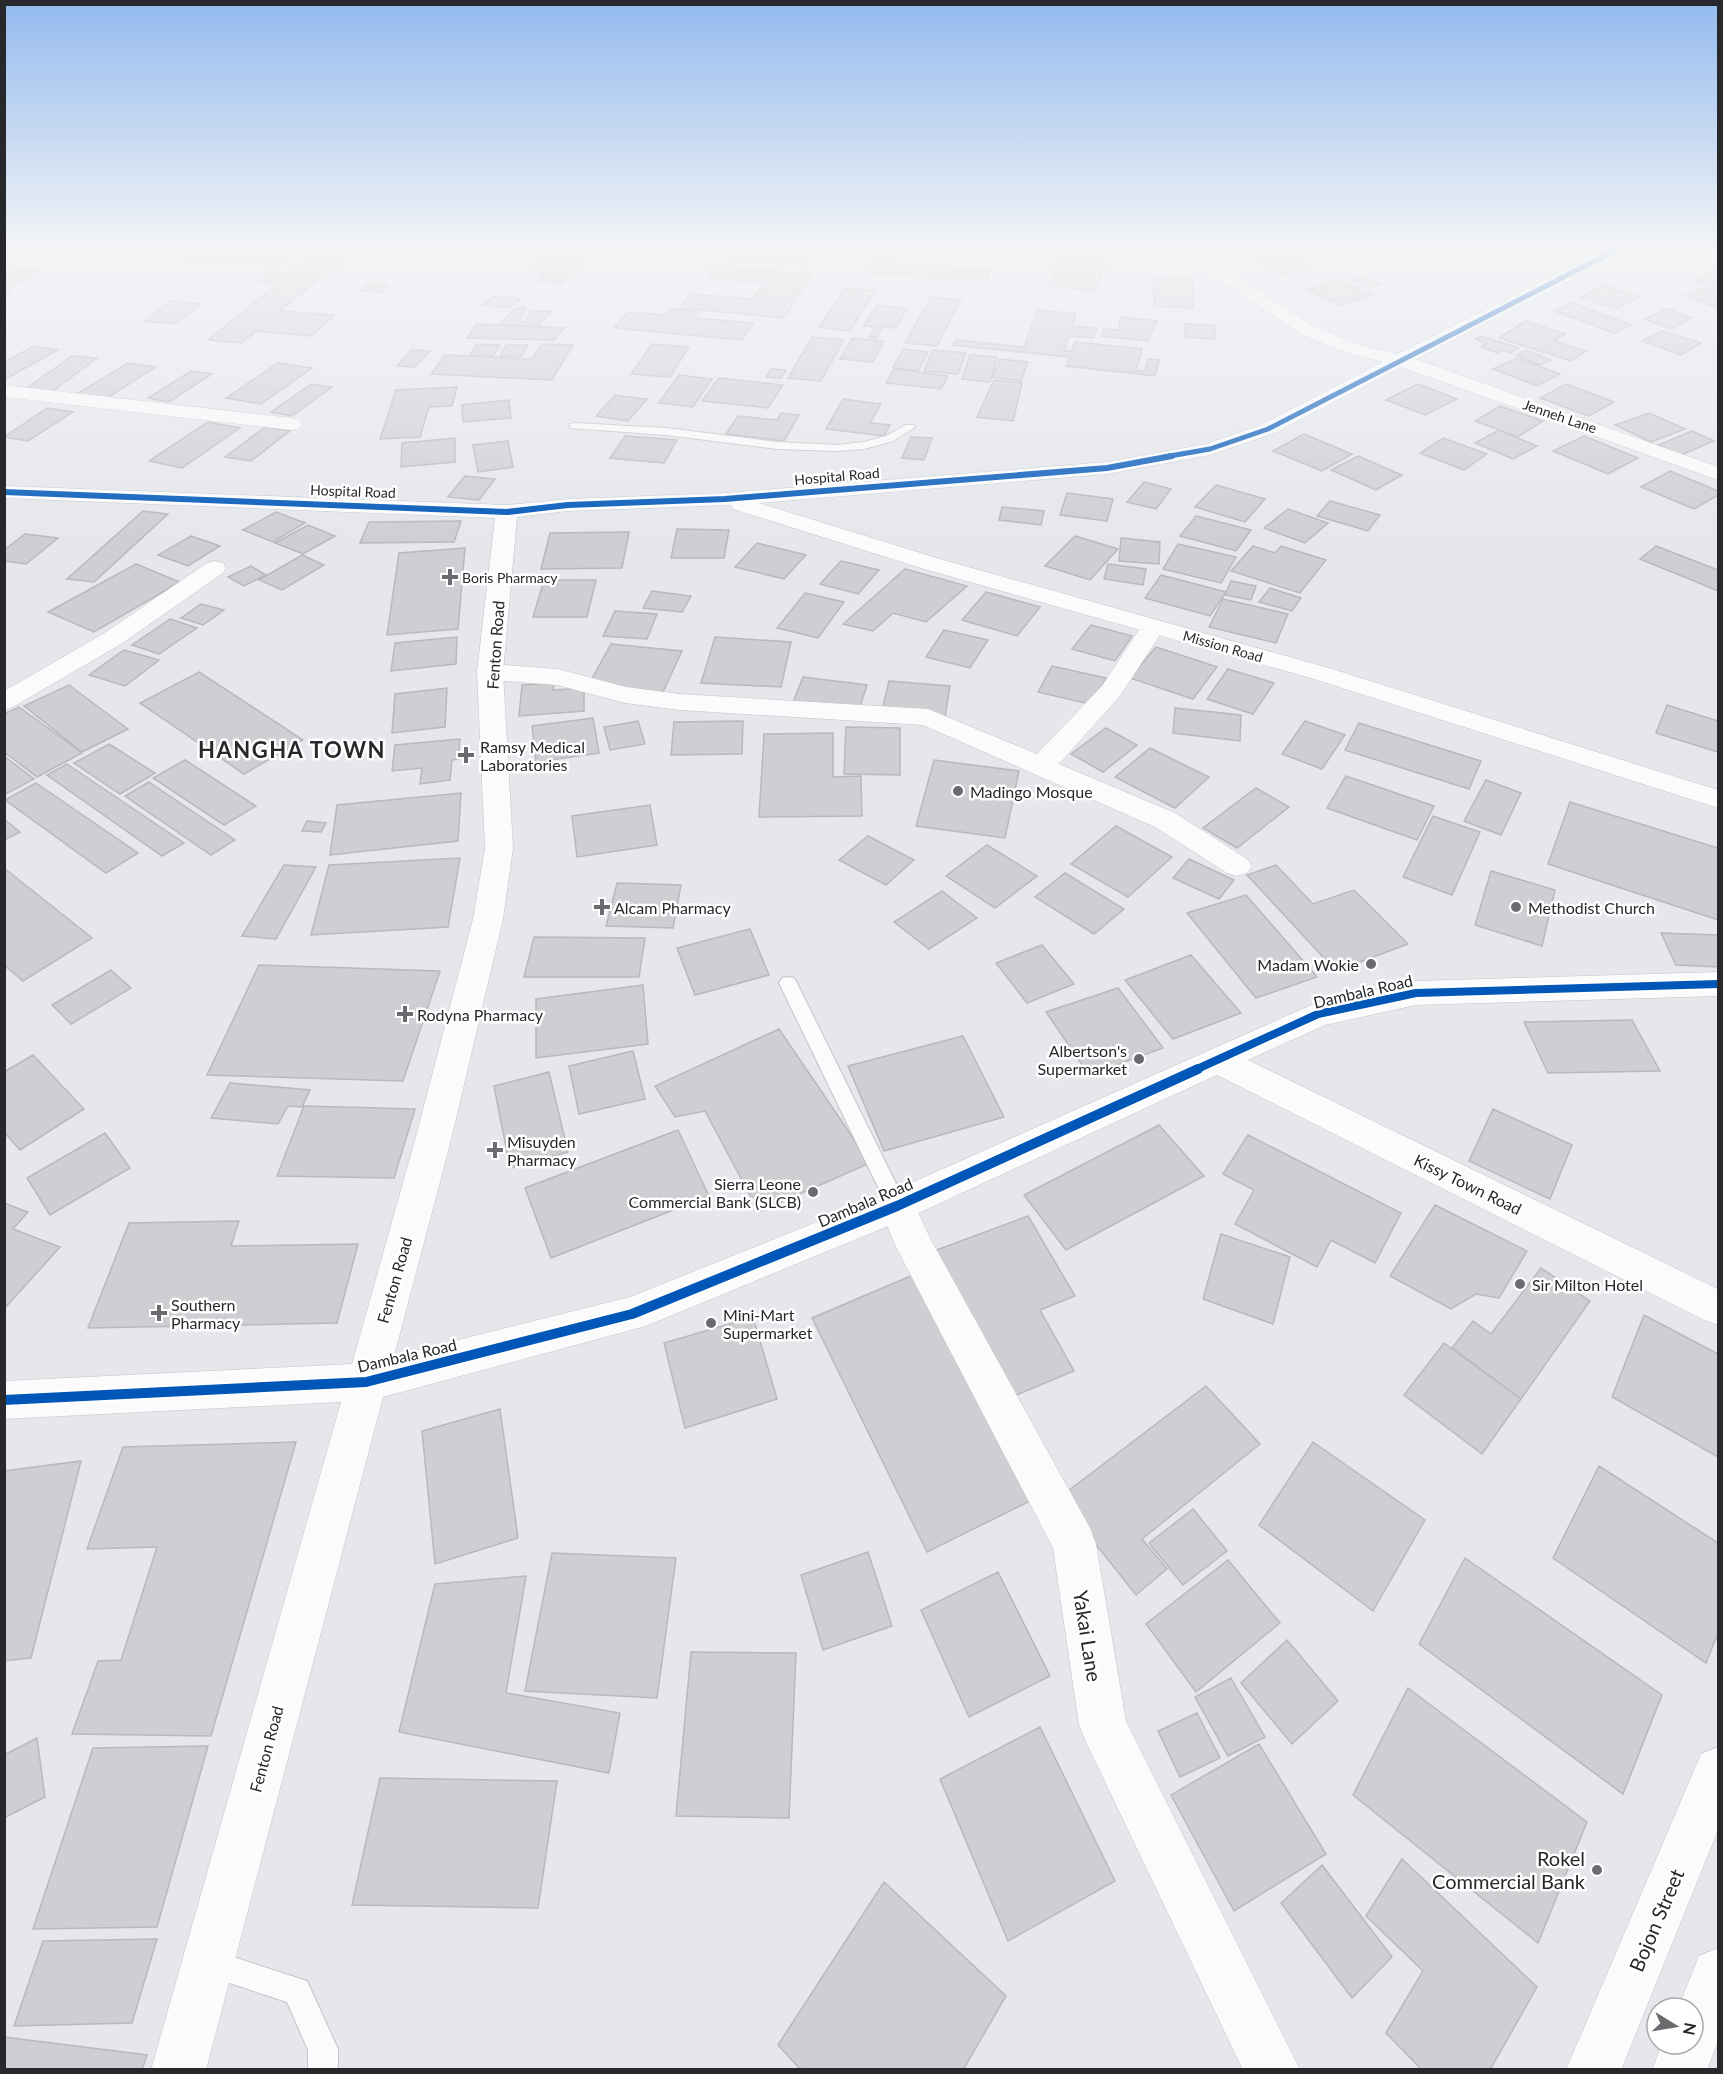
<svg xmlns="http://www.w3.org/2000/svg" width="1723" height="2074" font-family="Lato,sans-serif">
  <rect width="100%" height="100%" fill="#e5e7ec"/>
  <path fill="#cecfd3" stroke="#b7b9bd" stroke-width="1.5" d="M201,247H258L246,251L257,255L245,261L239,257L226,264L182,257Z
    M597,247H640L630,257L590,254Z
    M662,247H783L814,249L805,264L658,252Z
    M974,247H998L996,255L972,254Z
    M1131,247H1154V254L1131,253Z
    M1234,247H1270L1309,268L1282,274Z
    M320,250L351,253L280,311L335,315L311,336L256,331L242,343L208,340Z
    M561,252L587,254L562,284L538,281L544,275L532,271L542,261H555Z
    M266,256L285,259L273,265L254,262Z
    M1059,259L1105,263L1096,291L1048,286Z
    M875,262L990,271L987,281L870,273Z
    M716,266L812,275L784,318L679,308L691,294L753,299L764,283L706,278Z
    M4,267L39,269L4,293Z
    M272,272L286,273L274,283L260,282Z
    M1706,274L1718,277V289L1694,282Z
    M1154,276L1192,278L1194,308L1154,306Z
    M1361,276L1380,284L1369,288L1350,279Z
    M1339,280L1373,295L1341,305L1307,290Z
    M366,285L388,286L382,292L360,291Z
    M1603,285L1639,297L1617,309L1581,297Z
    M845,288L875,291L850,331L819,327Z
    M1705,288L1718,293V308L1685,296Z
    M494,296L520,299L509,308L483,305Z
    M931,297L961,300L937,346L905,343Z
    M171,301L201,304L175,324L145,321Z
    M1572,303L1632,325L1614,333L1554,311Z
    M877,305L907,309L895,328L883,327L877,338L869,337L875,327L864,326Z
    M526,308L518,321L525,322L531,311H552L537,327L500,325L515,309Z
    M671,309L698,311L693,318L753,323L742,340L614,328L628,312L665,315Z
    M1667,309L1692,318L1671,329L1644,319Z
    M1038,310L1076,314L1072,326L1097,328L1093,338L1069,336L1064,351H1072L1075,342L1142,349L1136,370L1145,371L1148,359L1159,360L1155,376L1066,366L1070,357L953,345L956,340L1024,347Z
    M1121,317L1157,321L1148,341L1101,336L1104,329L1118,330Z
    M1525,321L1565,334L1554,341L1586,351L1571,361L1499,338Z
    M476,324L528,326L564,328L554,340L467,338Z
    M1184,324L1214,325L1216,339L1186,337Z
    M1662,331L1701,343L1681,355L1642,341Z
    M1482,336L1518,348L1511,353L1502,350L1497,353L1481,347L1487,344L1475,339Z
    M812,337L844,340L821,381L788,378Z
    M852,338L884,341L873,362L840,359Z
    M477,344L500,345L493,356L470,355Z
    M542,344L573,345L552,380L431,374L445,355L532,359Z
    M652,344L689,347L670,377L631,374Z
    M506,345H528L522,356H500Z
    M34,346L58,350L4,380V362Z
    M903,349L928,352L918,371L893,368Z
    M411,350L430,351L415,367L397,366Z
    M933,350L966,353L958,374L924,371Z
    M1526,350L1551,360L1540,365L1516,355Z
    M970,355L997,357L990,382L962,379Z
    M72,356L97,358L53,391L27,388Z
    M1517,358L1560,374L1537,386L1493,369Z
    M1000,359L1028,362L1021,381L992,377Z
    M128,363L156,367L104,400L75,395Z
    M278,363L312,368L261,404L226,398Z
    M771,369L786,370L781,378L766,377Z
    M894,369L948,376L941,389L886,383Z
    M191,371L212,374L169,402L148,398Z
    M679,375L712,379L693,407L659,403Z
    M719,378L783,385L768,408L702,401Z
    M994,380L1022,383L1013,421L977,417Z
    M311,384L332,387L292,416L271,412Z
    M1418,384L1457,399L1425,415L1386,400Z
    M1566,384L1614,402L1589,416L1540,398Z
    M457,387L452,406L429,407L420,437L380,439L396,390Z
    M615,395L647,399L628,421L596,416Z
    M843,399L881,404L870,423L890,425L884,436L826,429Z
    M509,400L511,418L463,422L462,405Z
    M1500,406L1543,421L1518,437L1475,421Z
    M47,408L73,412L28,441L4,437Z
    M781,413L799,415L784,441L726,434L738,416L777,420Z
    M1649,413L1685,429L1651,442L1615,425Z
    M208,422L240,428L182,468L149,461Z
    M265,427L290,431L251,461L225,457Z
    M1499,430L1537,446L1513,459L1475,443Z
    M1692,431L1714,441L1681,455L1658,445Z
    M1304,434L1352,454L1322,471L1273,451Z
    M625,436L677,440L664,463L610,458Z
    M1584,436L1638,458L1608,474L1553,451Z
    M911,437L932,438L924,460L902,458Z
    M455,438V462L401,467L402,443Z
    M1443,438L1487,454L1464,470L1420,453Z
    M508,441L513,467L478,472L473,445Z
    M1358,456L1402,475L1376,490L1331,470Z
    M1670,471L1718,491V495L1694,509L1641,487Z
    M465,476L495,479L479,500L448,497Z
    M1144,482L1171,489L1156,509L1127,502Z
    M1216,485L1265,499L1245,522L1195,507Z
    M1067,493L1113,499L1107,521L1060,515Z
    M1330,501L1380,515L1368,531L1317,516Z
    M1002,507L1044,511L1041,525L999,520Z
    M1288,509L1328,523L1305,543L1264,528Z
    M143,511L168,514L94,582L67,579Z
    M276,512L305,523L273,542L243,530Z
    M1196,516L1251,530L1236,551L1180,536Z
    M461,521L454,542L360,543L369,522Z
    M308,525L335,536L303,554L275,543Z
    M677,529L729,530L724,558H671Z
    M629,532L622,568L541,569L550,533Z
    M25,534L58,538L26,564L4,561V550Z
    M191,536L220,546L188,566L158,555Z
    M1075,536L1118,549L1090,580L1045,566Z
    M1121,538L1160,542L1159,564L1119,561Z
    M757,543L806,555L784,579L735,567Z
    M1178,544L1236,557L1221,583L1163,569Z
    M1253,546L1275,553L1281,546L1326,560L1300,593L1231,571Z
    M1656,546L1718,570V591L1640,559Z
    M465,548L458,629L387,635L399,553Z
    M302,555L324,565L282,590L259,580Z
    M841,561L879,570L858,594L820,584Z
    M136,564L180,582L94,632L48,612Z
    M1108,564L1146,569L1143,585L1104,579Z
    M251,566L266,575L244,586L228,577Z
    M905,569L967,586L926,622L893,613L873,631L843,624Z
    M1161,575L1226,592L1210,616L1145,598Z
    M544,580H596L587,617H533Z
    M1231,581L1256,586L1251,600L1225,595Z
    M1270,588L1301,598L1292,611L1259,602Z
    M652,591L691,596L682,612L643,608Z
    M986,592L1040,607L1017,636L962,620Z
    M805,593L844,602L818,638L777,628Z
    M1223,599L1288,614L1276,643L1209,627Z
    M201,604L224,610L203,625L181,618Z
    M615,611L657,614L647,639L603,636Z
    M170,619L197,628L159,654L132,645Z
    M1091,625L1132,636L1115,661L1072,649Z
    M944,630L988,640L970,668L926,657Z
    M457,637L456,664L391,671L395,643Z
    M715,637L791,642L781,687L701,683Z
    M611,644L682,651L663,692L589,684Z
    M1156,647L1217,667L1193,699L1130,678Z
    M124,650L159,660L125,686L89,675Z
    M1052,666L1106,678L1093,705L1038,692Z
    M1228,669L1274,683L1253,714L1207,699Z
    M199,672L303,740L244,774L140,703Z
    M803,677L867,685L859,710L793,702Z
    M889,681L950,686L945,717L882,711Z
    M554,683L553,690L584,688V711L519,716L522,685Z
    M69,685L128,729L82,752L24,706Z
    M447,688L445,727L392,733L395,694Z
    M1667,705L1718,721V752L1656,733Z
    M19,707L82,753L37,777L4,752V714Z
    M1175,708L1241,715L1240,741L1173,733Z
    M593,718L599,753L536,762L532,726Z
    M638,721L645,744L610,750L604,727Z
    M743,721L742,754L671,755L674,722Z
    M1305,721L1345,735L1322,769L1282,754Z
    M1359,723L1481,761L1469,789L1345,750Z
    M846,727L900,728V775L844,774Z
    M1106,728L1137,745L1103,772L1071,754Z
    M833,733V777L861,776L862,816L759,817L764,734Z
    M460,739L458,759L452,760L450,780L420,784L422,768L392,771L395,745Z
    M109,744L155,773L120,794L74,763Z
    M1150,748L1209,777L1175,808L1115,777Z
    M4,756L34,779L4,795Z
    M185,760L256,806L224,825L153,778Z
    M934,760L1019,771L1005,838L916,826Z
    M67,764L184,843L162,856L47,775Z
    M1346,776L1434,806L1417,840L1327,808Z
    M1486,780L1521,793L1501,835L1464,821Z
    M149,782L235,840L211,855L125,796Z
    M36,783L138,853L106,873L5,800Z
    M1256,788L1289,807L1237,848L1203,828Z
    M461,793L458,841L330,855L337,805Z
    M1570,802L1718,848V920L1548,864Z
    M650,805L657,845L577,857L572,816Z
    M1433,816L1480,832L1452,895L1403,877Z
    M4,819L20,832L4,840Z
    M307,821L326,823L321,832L302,831Z
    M1116,826L1172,857L1128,897L1071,864Z
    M868,836L914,860L886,885L839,860Z
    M987,845L1037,876L995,908L946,876Z
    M460,858L448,927L311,935L329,865Z
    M1189,859L1234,880L1219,899L1173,878Z
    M284,865L316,867L276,939L242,936Z
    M1276,865L1313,904L1354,890L1408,944L1336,971L1247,875Z
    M4,868L92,938L23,981L4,965Z
    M1491,871L1555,890L1542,946L1475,925Z
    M1065,873L1124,909L1094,934L1035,897Z
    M617,883L681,885L673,928L606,926Z
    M942,891L977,918L929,949L894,922Z
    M1246,895L1317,977L1256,998L1187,913Z
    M750,929L769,975L695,995L677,948Z
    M1661,933L1718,935V967L1676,965Z
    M534,937L645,938L639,977H524Z
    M1042,945L1074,984L1027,1003L996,963Z
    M1191,955L1241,1013L1173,1039L1125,980Z
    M259,965L440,971L403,1081L207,1075Z
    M111,970L131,988L71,1024L52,1005Z
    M643,985L648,1044L536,1058V999Z
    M1118,988L1163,1048L1089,1075L1046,1012Z
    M1632,1020L1660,1071L1548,1073L1524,1022Z
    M779,1029L870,1163L759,1212L705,1111L675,1117L655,1086Z
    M963,1036L1004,1117L884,1151L848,1066Z
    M633,1051L645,1099L579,1114L569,1066Z
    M33,1055L84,1109L20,1150L4,1132V1072Z
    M549,1072L568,1152L510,1168L494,1086Z
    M230,1083L310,1090L302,1107L288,1106L278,1124L211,1118Z
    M304,1106L415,1109L394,1178L277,1176Z
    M1493,1109L1572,1145L1550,1199L1469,1161Z
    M1159,1125L1204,1176L1066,1250L1024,1195Z
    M678,1130L709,1196L551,1258L525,1188Z
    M105,1133L130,1168L50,1215L27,1178Z
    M1248,1135L1401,1213L1375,1263L1331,1240L1317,1267L1235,1224L1254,1190L1223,1174Z
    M4,1203L28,1212L13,1229L60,1247L4,1309Z
    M1435,1205L1527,1251L1499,1298L1476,1294L1451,1309L1390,1276Z
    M1028,1216L1075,1296L1040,1310L1074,1371L1002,1401L926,1254Z
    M239,1221L231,1246L358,1244L337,1323L88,1328L129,1223Z
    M1221,1234L1290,1257L1273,1324L1203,1299Z
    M1541,1268L1590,1301L1521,1399L1452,1348L1473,1321L1491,1334Z
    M913,1275L1036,1498L927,1552L812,1318Z
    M1644,1315L1718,1354V1457L1612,1397Z
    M753,1317L777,1399L685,1428L664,1343Z
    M1444,1343L1521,1399L1482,1454L1404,1395Z
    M1206,1386L1260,1444L1142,1539L1167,1569L1136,1595L1059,1498Z
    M500,1409L518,1538L435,1564L422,1431Z
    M296,1442L211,1736L72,1734L98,1661L121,1660L157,1547L87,1549L123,1447Z
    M1313,1442L1425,1520L1373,1611L1259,1525Z
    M81,1461L31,1658L4,1661V1471Z
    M1599,1466L1718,1543V1633L1706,1663L1553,1558Z
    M1193,1509L1227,1551L1183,1585L1149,1543Z
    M868,1552L892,1626L823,1650L801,1575Z
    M552,1553L676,1558L657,1698L525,1691Z
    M1465,1558L1662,1695L1623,1794L1419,1644Z
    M1228,1560L1280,1623L1196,1692L1146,1624Z
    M998,1572L1050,1676L969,1717L921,1610Z
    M526,1576L506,1693L620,1713L609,1773L399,1732L435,1584Z
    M1287,1640L1338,1701L1292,1744L1241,1683Z
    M691,1652L796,1653L789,1818L676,1816Z
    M1231,1678L1265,1737L1228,1756L1195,1697Z
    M1408,1688L1587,1822L1538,1943L1353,1795Z
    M1197,1713L1220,1758L1180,1777L1158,1731Z
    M1040,1727L1115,1881L1008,1941L940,1779Z
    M37,1738L45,1797L4,1818V1755Z
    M1259,1744L1326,1854L1234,1911L1171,1795Z
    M208,1746L157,1927L33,1929L93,1748Z
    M380,1778L557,1781L538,1908L352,1905Z
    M1402,1859L1537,1987L1490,2070H1422L1386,2033L1423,1971L1366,1916Z
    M1322,1865L1392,1957L1352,1998L1281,1903Z
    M884,1882L1006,1996L963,2070H801L778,2045Z
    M157,1939L132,2023L14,2026L43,1941Z
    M4,2037L147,2055L142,2070H4Z"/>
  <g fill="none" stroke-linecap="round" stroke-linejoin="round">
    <defs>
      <path id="lane" d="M574,423L666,428L777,442L837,445L864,442L886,436L906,425H914L915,427L893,441L864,449L837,451L777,449L666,435L570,428V424Z
        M788,977L794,978L797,983L904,1200L907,1206L904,1212L897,1214L890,1212L779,983L782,978Z
        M209,1949L307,1981L338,2049V2070H308V2050L287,2002L199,1973L195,1963L199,1953Z"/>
      <path id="street" d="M1610,247H1630L1628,250L1407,364H1393L1391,360L1393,356Z
        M1666,247H1691L1718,255V265L1668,250Z
        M4,385L292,418L299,420L302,424L299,428L292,430L4,397Z
        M215,561L223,563L226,568L223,573L121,644L13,707L4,710V691L103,634L207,563Z
        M1153,620L1162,622L1165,627L1120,696L1059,764L1175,813L1247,859L1252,866L1247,873L1237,876L1227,873L1155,827L923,725L680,710L625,703L557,685L490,680L481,677L477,672L481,667L490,664L558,669L626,687L680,694L928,709L1037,754L1102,686L1144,622Z
        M897,1190L910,1195L930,1238L1090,1528L1096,1544L1126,1721L1300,2070H1243L1086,1742L1079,1725L1053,1548L896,1247L879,1206L884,1195Z"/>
      <path id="secondary" d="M1171,247H1190L1316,328L1363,346L1407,356L1718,467V480L1401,367L1275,433L1210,455L1107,474L759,503L940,559L1332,669L1718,790V808L1314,679L924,569L733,509L731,505L568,511L517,517L503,672L513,848L503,919L451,1140L394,1356L630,1297L884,1195L1318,1002L1416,981L1718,972V996L1416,1005L1325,1025L1248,1060L1718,1289V1325L1704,1320L1217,1075L910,1217L646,1326L383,1397L206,2070H151L341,1402L4,1419V1381L352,1364L415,1140L473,919L485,848L477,672L495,518L4,498V486L507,505L568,499L725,493L1107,462L1206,444L1261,425L1383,362L1351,354L1304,336Z
        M1718,1747V1830L1621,2070H1566L1701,1754Z
        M1718,1948V2041L1707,2070H1652L1662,2044H1693V2008H1678L1699,1956Z"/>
    </defs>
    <use href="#lane" stroke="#c2c4c7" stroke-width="2"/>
    <use href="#street" stroke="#c2c4c7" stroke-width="1"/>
    <use href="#secondary" stroke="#c2c4c7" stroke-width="1"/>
    <use href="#lane" fill="#fbfbfc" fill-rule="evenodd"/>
    <use href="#street" fill="#fbfbfc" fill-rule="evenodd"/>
    <use href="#secondary" fill="#fbfbfc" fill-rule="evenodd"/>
    <defs>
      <path id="cycleway-far3" d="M1164,457L1210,449L1268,429L1622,247"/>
      <path id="cycleway-far2" d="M4,492L507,512L568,505L725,499L1107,468L1172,456"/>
      <path id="cycleway-far1" d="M1195,1070L1318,1014L1416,993L1718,984"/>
      <path id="cycleway" d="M4,1400L366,1382L632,1314L897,1206L1198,1069"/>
    </defs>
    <use href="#cycleway-far3" stroke="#fff" stroke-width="8"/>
    <use href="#cycleway-far2" stroke="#fff" stroke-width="9"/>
    <use href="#cycleway-far1" stroke="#fff" stroke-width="12"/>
    <use href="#cycleway" stroke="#fff" stroke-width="14"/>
    <use href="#cycleway-far3" stroke="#0057b8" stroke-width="5"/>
    <use href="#cycleway-far2" stroke="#0057b8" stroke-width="6"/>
    <use href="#cycleway-far1" stroke="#0057b8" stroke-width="8"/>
    <use href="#cycleway" stroke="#0057b8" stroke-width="10"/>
  </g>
  <linearGradient id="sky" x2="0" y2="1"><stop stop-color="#93baee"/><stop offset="0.46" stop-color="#f3f4f6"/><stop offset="1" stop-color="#f3f4f6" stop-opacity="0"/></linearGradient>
  <rect width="1723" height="537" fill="url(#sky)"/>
  <g fill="#696b6f" stroke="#fff" stroke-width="2">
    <path d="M447 568h6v6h6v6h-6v6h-6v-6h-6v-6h6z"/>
    <path d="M463 746h6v6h6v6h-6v6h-6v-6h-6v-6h6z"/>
    <circle cx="958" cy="791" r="6"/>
    <path d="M599 898h6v6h6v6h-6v6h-6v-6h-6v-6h6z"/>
    <circle cx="1516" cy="907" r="6"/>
    <circle cx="1371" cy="964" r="6"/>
    <path d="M402 1005h6v6h6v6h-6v6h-6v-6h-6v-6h6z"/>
    <circle cx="1139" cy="1059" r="6"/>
    <path d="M492 1141h6v6h6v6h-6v6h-6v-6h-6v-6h6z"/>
    <circle cx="813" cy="1192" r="6"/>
    <circle cx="1520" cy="1284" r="6"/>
    <path d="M156 1304h6v6h6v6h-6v6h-6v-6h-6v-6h6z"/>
    <circle cx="711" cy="1323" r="6"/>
    <circle cx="1597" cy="1870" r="6"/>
  </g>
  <g text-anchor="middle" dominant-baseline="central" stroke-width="5" stroke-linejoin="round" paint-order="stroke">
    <g font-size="14" fill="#26282b" stroke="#fff">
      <text transform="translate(1560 416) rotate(19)">Jenneh Lane</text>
      <text transform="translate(837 476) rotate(-5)">Hospital Road</text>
      <text transform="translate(353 491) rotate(2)">Hospital Road</text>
      <text transform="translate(1223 646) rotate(16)">Mission Road</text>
    </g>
    <g font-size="14" fill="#26282b" stroke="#fff" text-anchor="start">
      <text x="462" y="577">Boris Pharmacy</text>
    </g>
    <g font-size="16" fill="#26282b" stroke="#fff">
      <text transform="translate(495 645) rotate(-86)">Fenton Road</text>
      <text transform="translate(1363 991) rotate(-13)">Dambala Road</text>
      <text transform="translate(1468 1184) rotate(26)">Kissy Town Road</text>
      <text transform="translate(865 1202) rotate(-23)">Dambala Road</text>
      <text transform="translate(394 1280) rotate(-74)">Fenton Road</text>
      <text transform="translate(407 1355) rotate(-13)">Dambala Road</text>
      <text transform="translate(266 1749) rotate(-75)">Fenton Road</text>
    </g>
    <g font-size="16" fill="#26282b" stroke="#fff" text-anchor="start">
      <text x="480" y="746">Ramsy Medical<tspan x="480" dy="18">Laboratories</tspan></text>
      <text x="970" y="791">Madingo Mosque</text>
      <text x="614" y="907">Alcam Pharmacy</text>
      <text x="1528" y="907">Methodist Church</text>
      <text x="1359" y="964" text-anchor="end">Madam Wokie</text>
      <text x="417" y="1014">Rodyna Pharmacy</text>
      <text x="1127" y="1050" text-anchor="end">Albertson's<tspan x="1127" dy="18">Supermarket</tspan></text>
      <text x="507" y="1141">Misuyden<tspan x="507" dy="18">Pharmacy</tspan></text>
      <text x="801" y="1183" text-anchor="end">Sierra Leone<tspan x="801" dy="18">Commercial Bank (SLCB)</tspan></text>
      <text x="1532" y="1284">Sir Milton Hotel</text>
      <text x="171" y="1304">Southern<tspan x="171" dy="18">Pharmacy</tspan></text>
      <text x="723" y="1314">Mini-Mart<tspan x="723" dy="18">Supermarket</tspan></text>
    </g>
    <g font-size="20" fill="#26282b" stroke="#fff">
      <text transform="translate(1088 1636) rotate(81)">Yakai Lane</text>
      <text transform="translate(1656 1920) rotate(-67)">Bojon Street</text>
    </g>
    <g font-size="20" fill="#26282b" stroke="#fff" text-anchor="end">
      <text x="1585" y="1858">Rokel<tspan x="1585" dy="23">Commercial Bank</tspan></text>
    </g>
    <g font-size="22" font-weight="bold" letter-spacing="1.5" fill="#26282b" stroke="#fff">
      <text x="292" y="749">HANGHA TOWN</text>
    </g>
  </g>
  <rect width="1723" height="2074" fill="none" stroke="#26282b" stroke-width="12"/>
  <g transform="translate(1675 2026) rotate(101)"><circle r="28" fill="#ffffff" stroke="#a8a9aa" stroke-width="1.5"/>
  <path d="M0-4.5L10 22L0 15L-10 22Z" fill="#696b6f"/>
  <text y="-9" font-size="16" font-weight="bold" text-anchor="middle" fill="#26282b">N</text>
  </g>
</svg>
